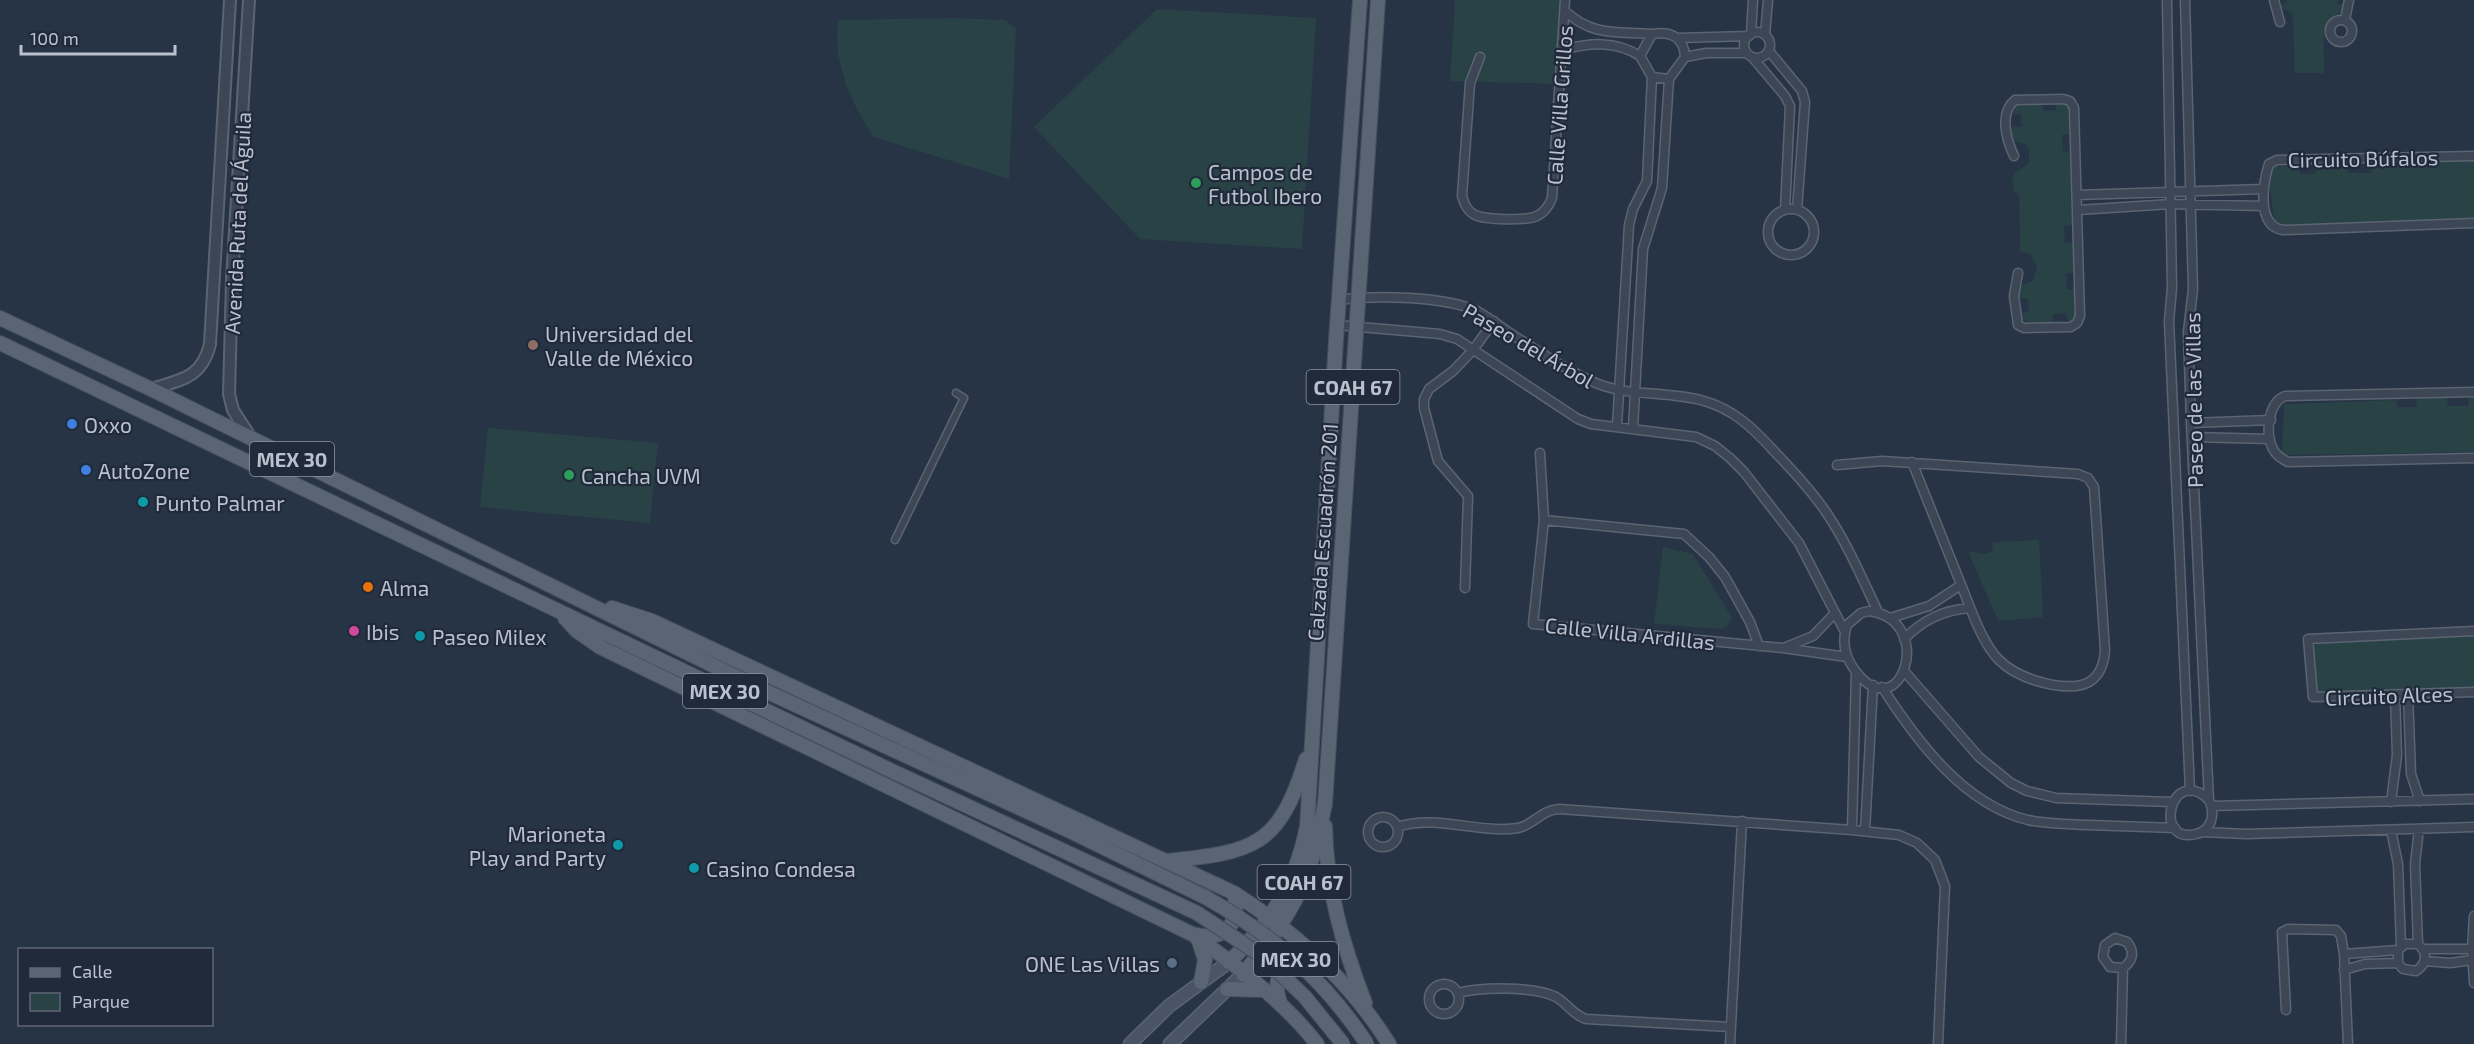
<svg xmlns="http://www.w3.org/2000/svg" width="2474" height="1044" font-family="'Exo 2',sans-serif">
  <rect width="100%" height="100%" fill="#273445"/>
  <path fill="#294246" d="M1455,0H1564L1558,84L1450,81Z
    M2287,0H2338V4H2344L2345,11C2317,20 2325,49 2324,73H2295L2293,18L2291,12L2281,8L2280,4L2287,3Z
    M1157,9L1316,18L1302,249L1140,239L1034,127Z
    M954,18L1005,20L1016,28L1009,179L874,137L857,110L846,85L838,55L837,33L839,20Z
    M2055,102L2067,103L2071,110V134L2062,135L2063,151L2070,152L2072,225L2064,226L2065,243L2073,242L2074,273L2066,274L2067,290L2074,289L2075,318L2069,323L2066,313L2053,314L2052,322H2030L2023,320L2022,313L2029,311L2028,299L2019,298L2020,286L2033,281L2037,266L2030,254L2020,252L2019,193H2014C2011,169 2013,176 2029,163V150L2025,144L2010,139L2009,128L2022,126L2021,114H2014L2015,105L2042,103L2044,111L2056,110Z
    M2474,161V219L2275,226L2269,182L2273,167L2300,165V174H2315L2316,165L2347,164L2348,173H2371L2372,163Z
    M2417,398H2447L2448,406H2468L2469,398H2474V452L2282,455L2284,404L2397,400V407H2416Z
    M488,428L658,443L650,523L480,507Z
    M2039,540L2043,617L1998,621L1968,551L1985,554L1992,551L1993,542Z
    M1663,547L1693,554L1732,618L1727,626L1721,629L1654,624Z
    M2474,635V689L2315,694L2311,641Z"/>
  <g fill="none" stroke-linecap="round" stroke-linejoin="round">
    <defs>
      <path id="pedestrian" d="M895,540L964,398L956,393"/>
      <path id="minor" d="M2167,0L2172,288L2169,321L2190,791
        M2185,0L2193,289L2188,332L2191,423L2209,800C2215,813 2213,830 2196,834C2152,845 2171,763 2209,800
        M2274,0L2280,22
        M1565,11C1593,37 1617,31 1652,34
        M2345,20L2349,0
        M2330 31a11 11 0 1 1 22 0a11 11 0 1 1-22 0Z
        M1744 45a13 13 0 1 1 26 0a13 13 0 1 1-26 0Z
        M1751,34L1753,0
        M1765,35L1768,0
        M1678,38L1749,36
        M1562,50C1589,43 1615,40 1640,56
        M1769,51L1802,91L1805,102L1797,210
        M1480,57L1470,83L1462,196C1464,204 1467,211 1475,215C1486,220 1526,221 1537,216C1545,212 1549,206 1552,198L1565,0
        M1685,57L1706,53H1746
        M1753,58L1785,96L1790,106L1785,210
        M2014,156C2006,139 1999,113 2015,100L2063,99L2070,101L2074,108L2080,316L2077,323L2071,327L2024,328L2018,325L2014,296L2018,273
        M2474,156L2277,160L2269,164C2263,183 2256,226 2283,230L2474,223
        M2077,195L2264,189
        M1768 232a23 23 0 1 1 46 0a23 23 0 1 1-46 0Z
        M2078,210L2171,204L2264,206
        M1339,300C1374,295 1445,296 1477,311C1488,317 1497,324 1507,331C1533,348 1561,367 1589,380C1625,398 1665,390 1704,401C1733,409 1753,428 1773,450C1792,470 1810,489 1826,512C1847,543 1862,578 1878,612
        M1337,325L1440,334L1457,339L1578,419L1591,424L1696,437L1715,446L1730,458L1744,472L1799,543L1845,632
        M2474,392L2285,396C2268,403 2265,433 2273,449C2276,455 2282,459 2288,462L2474,458
        M2191,423L2271,420
        M1617,426L1629,225L1633,209L1647,181L1652,77L1640,56L1652,34C1671,31 1684,37 1685,57L1669,79L1652,77
        M1633,428L1643,249L1662,188L1669,79
        M2192,437L2270,439
        M1540,453L1544,520L1533,624L1783,648L1847,657
        M1837,465L1882,461L2078,474L2088,478L2094,487L2105,650C2104,668 2096,684 2076,686C2052,688 2017,678 1999,660C1981,642 1970,606 1960,582C1944,542 1928,502 1912,462
        M1544,520L1684,534L1709,557L1725,577L1750,622L1759,646
        M1465,588L1468,496L1438,461L1424,408V399L1429,389L1453,371L1473,350L1494,321
        M1869,611C1938,620 1900,733 1854,669C1844,655 1842,640 1847,625L1861,613Z
        M1890,618L1929,606L1961,585
        M2474,631L2308,639L2313,697L2474,692
        M1904,639C1923,620 1943,610 1970,608
        M1786,647L1813,636L1835,613
        M1905,672L1979,757L2011,783L2027,791L2056,798L2172,802
        M1882,687C1916,740 1964,805 2028,820C2048,824 2068,824 2088,825C2117,826 2146,827 2175,828
        M2408,694L2411,774L2420,801
        M2391,802L2397,755L2395,695
        M2212,806L2474,799
        M1368 832a15 15 0 1 1 30 0a15 15 0 1 1-30 0Z
        M1397,827C1437,814 1478,834 1518,828C1534,825 1541,810 1559,809L1852,830L1899,835L1917,843L1935,860L1945,886L1938,1044
        M1852,830L1856,672
        M2391,830L2398,864L2401,946
        M1865,831L1873,685
        M2202,832L2247,834L2474,827
        M2474,916L2472,949L2474,983
        M2418,944H2405L2398,950V963L2403,969L2416,971C2427,964 2428,953 2418,944L2415,864L2419,829
        M2423,949H2472
        M2344,954L2398,950
        M2425,961L2450,963L2472,960
        M2344,970L2365,964L2398,963
        M1429 999a15 15 0 1 1 30 0a15 15 0 1 1-30 0Z
        M1458,993C1481,987 1534,986 1556,997C1567,1003 1573,1015 1586,1019L1730,1027
        M2286,1010L2282,932L2288,929L2336,930L2341,936L2344,954L2348,1044
        M1730,1044L1742,821
        M2121,1044L2123,968C2133,961 2135,952 2127,942L2115,938L2105,945L2103,957L2110,967L2123,968"/>
      <path id="tertiary" d="M249,0L232,280L229,394L233,410L251,438
        M151,389C181,380 202,378 210,344L230,0"/>
      <path id="secondary" d="M1130,1044L1169,1006L1229,962
        M1170,1044L1243,974"/>
      <path id="primary" d="M0,318L151,389L761,689L1072,832L1205,897
        M0,343L892,771L1197,913
        M612,608L652,621L1234,893C1296,933 1350,981 1389,1044
        M565,618L577,631L600,647L1192,934C1223,943 1242,924 1234,893
        M1325,826C1326,887 1343,946 1365,1003
        M1167,861C1254,852 1279,847 1306,759
        M1196,937C1236,965 1287,1005 1317,1044
        M1198,938L1205,960L1201,982
        M1229,962C1271,921 1295,886 1307,827L1336,340L1360,0
        M1243,974C1268,944 1292,913 1306,876C1315,853 1320,828 1325,804L1378,0
        M1227,989L1262,990
        M1281,1005C1268,974 1289,952 1321,961"/>
    </defs>
    <use href="#pedestrian" stroke="#5a6472" stroke-width="9"/>
    <use href="#minor" stroke="#5a6472" stroke-width="11"/>
    <use href="#tertiary" stroke="#5a6472" stroke-width="14"/>
    <use href="#secondary" stroke="#5a6472" stroke-width="15"/>
    <use href="#primary" stroke="#454f5e" stroke-width="16"/>
    <use href="#pedestrian" stroke="#3c4654" stroke-width="6"/>
    <use href="#minor" stroke="#3c4654" stroke-width="8"/>
    <use href="#tertiary" stroke="#3c4654" stroke-width="10"/>
    <use href="#secondary" stroke="#4a5467" stroke-width="12"/>
    <use href="#primary" stroke="#5a6574" stroke-width="14"/>
    <defs>
      <path id="primary-bridge" d="M1205,897C1273,935 1324,979 1367,1044
        M1197,913L1262,956L1305,997L1343,1044"/>
    </defs>
    <use href="#primary-bridge" stroke="#454f5e" stroke-width="16" stroke-linecap="butt"/>
    <use href="#primary-bridge" stroke="#5a6574" stroke-width="14"/>
  </g>
  <g fill="#2e9e5b" stroke="#202a3a" stroke-width="2">
    <circle cx="1196" cy="183" r="6"/>
    <circle cx="569" cy="475" r="6"/>
  </g>
  <circle fill="#8d6e63" stroke="#202a3a" stroke-width="2" cx="533" cy="345" r="6"/>
  <g fill="#3f7fe0" stroke="#202a3a" stroke-width="2">
    <circle cx="72" cy="424" r="6"/>
    <circle cx="86" cy="470" r="6"/>
  </g>
  <g fill="#0f9aa8" stroke="#202a3a" stroke-width="2">
    <circle cx="143" cy="502" r="6"/>
    <circle cx="420" cy="636" r="6"/>
    <circle cx="618" cy="845" r="6"/>
    <circle cx="694" cy="868" r="6"/>
  </g>
  <circle fill="#e8710a" stroke="#202a3a" stroke-width="2" cx="368" cy="587" r="6"/>
  <circle fill="#d1479c" stroke="#202a3a" stroke-width="2" cx="354" cy="631" r="6"/>
  <circle fill="#5c6f8a" stroke="#202a3a" stroke-width="2" cx="1172" cy="963" r="6"/>
  <g text-anchor="middle" dominant-baseline="central" stroke-width="4.5" stroke-linejoin="round" paint-order="stroke">
    <g fill="#202a3a" stroke="#8c94a2" stroke-width="1.5">
      <rect x="1306.5" y="370" width="93" height="34" rx="4.5"/>
      <rect x="250" y="442" width="84" height="34" rx="4.5"/>
      <rect x="683" y="674" width="84" height="34" rx="4.5"/>
      <rect x="1257.5" y="865" width="93" height="34" rx="4.5"/>
      <rect x="1254" y="942" width="84" height="34" rx="4.5"/>
    </g>
    <g font-size="20" font-weight="bold" fill="#bac1ce">
      <text x="1353" y="387">COAH 67</text>
      <text x="292" y="459">MEX 30</text>
      <text x="725" y="691">MEX 30</text>
      <text x="1304" y="882">COAH 67</text>
      <text x="1296" y="959">MEX 30</text>
    </g>
    <g font-size="21" fill="#bac1ce" stroke="#202a3a">
      <text transform="translate(1559 105) rotate(-86)">Calle Villa Grillos</text>
      <text transform="translate(2363 158) rotate(-1)">Circuito Búfalos</text>
      <text transform="translate(237 223) rotate(-87)">Avenida Ruta del Águila</text>
      <text transform="translate(1529 345) rotate(30)">Paseo del Árbol</text>
      <text transform="translate(2193 400) rotate(-91)">Paseo de las Villas</text>
      <text transform="translate(1322 532) rotate(-86)">Calzada Escuadrón 201</text>
      <text transform="translate(1630 633) rotate(6)">Calle Villa Ardillas</text>
      <text transform="translate(2389 695) rotate(-2)">Circuito Alces</text>
    </g>
    <g font-size="21" fill="#bac1ce" stroke="#202a3a" text-anchor="start">
      <text x="1208" y="171">Campos de<tspan x="1208" dy="24">Futbol Ibero</tspan></text>
      <text x="545" y="333">Universidad del<tspan x="545" dy="24">Valle de México</tspan></text>
      <text x="84" y="424">Oxxo</text>
      <text x="98" y="470">AutoZone</text>
      <text x="581" y="475">Cancha UVM</text>
      <text x="155" y="502">Punto Palmar</text>
      <text x="380" y="587">Alma</text>
      <text x="366" y="631">Ibis</text>
      <text x="432" y="636">Paseo Milex</text>
      <text x="606" y="833" text-anchor="end">Marioneta<tspan x="606" dy="24">Play and Party</tspan></text>
      <text x="706" y="868">Casino Condesa</text>
      <text x="1160" y="963" text-anchor="end">ONE Las Villas</text>
    </g>
  </g>
  <rect x="18" y="948" width="195" height="78" fill="#202a3a" stroke="#5e6675" stroke-width="1.5"/>
  <rect x="30" y="968" width="30" height="9" fill="#5a6574" stroke="#5e6675" stroke-width="1.5"/>
  <text x="72" y="978" font-size="18" fill="#bac1ce">Calle</text>
  <rect x="30" y="993" width="30" height="18" fill="#294246" stroke="#5e6675" stroke-width="1.5"/>
  <text x="72" y="1008" font-size="18" fill="#bac1ce">Parque</text>
  <path d="M21 45v9h154v-9" fill="none" stroke="#bac1ce" stroke-width="3"/>
  <text x="30" y="45" font-size="18" fill="#bac1ce" stroke="#202a3a" stroke-width="4.5" paint-order="stroke">100 m</text>
</svg>
